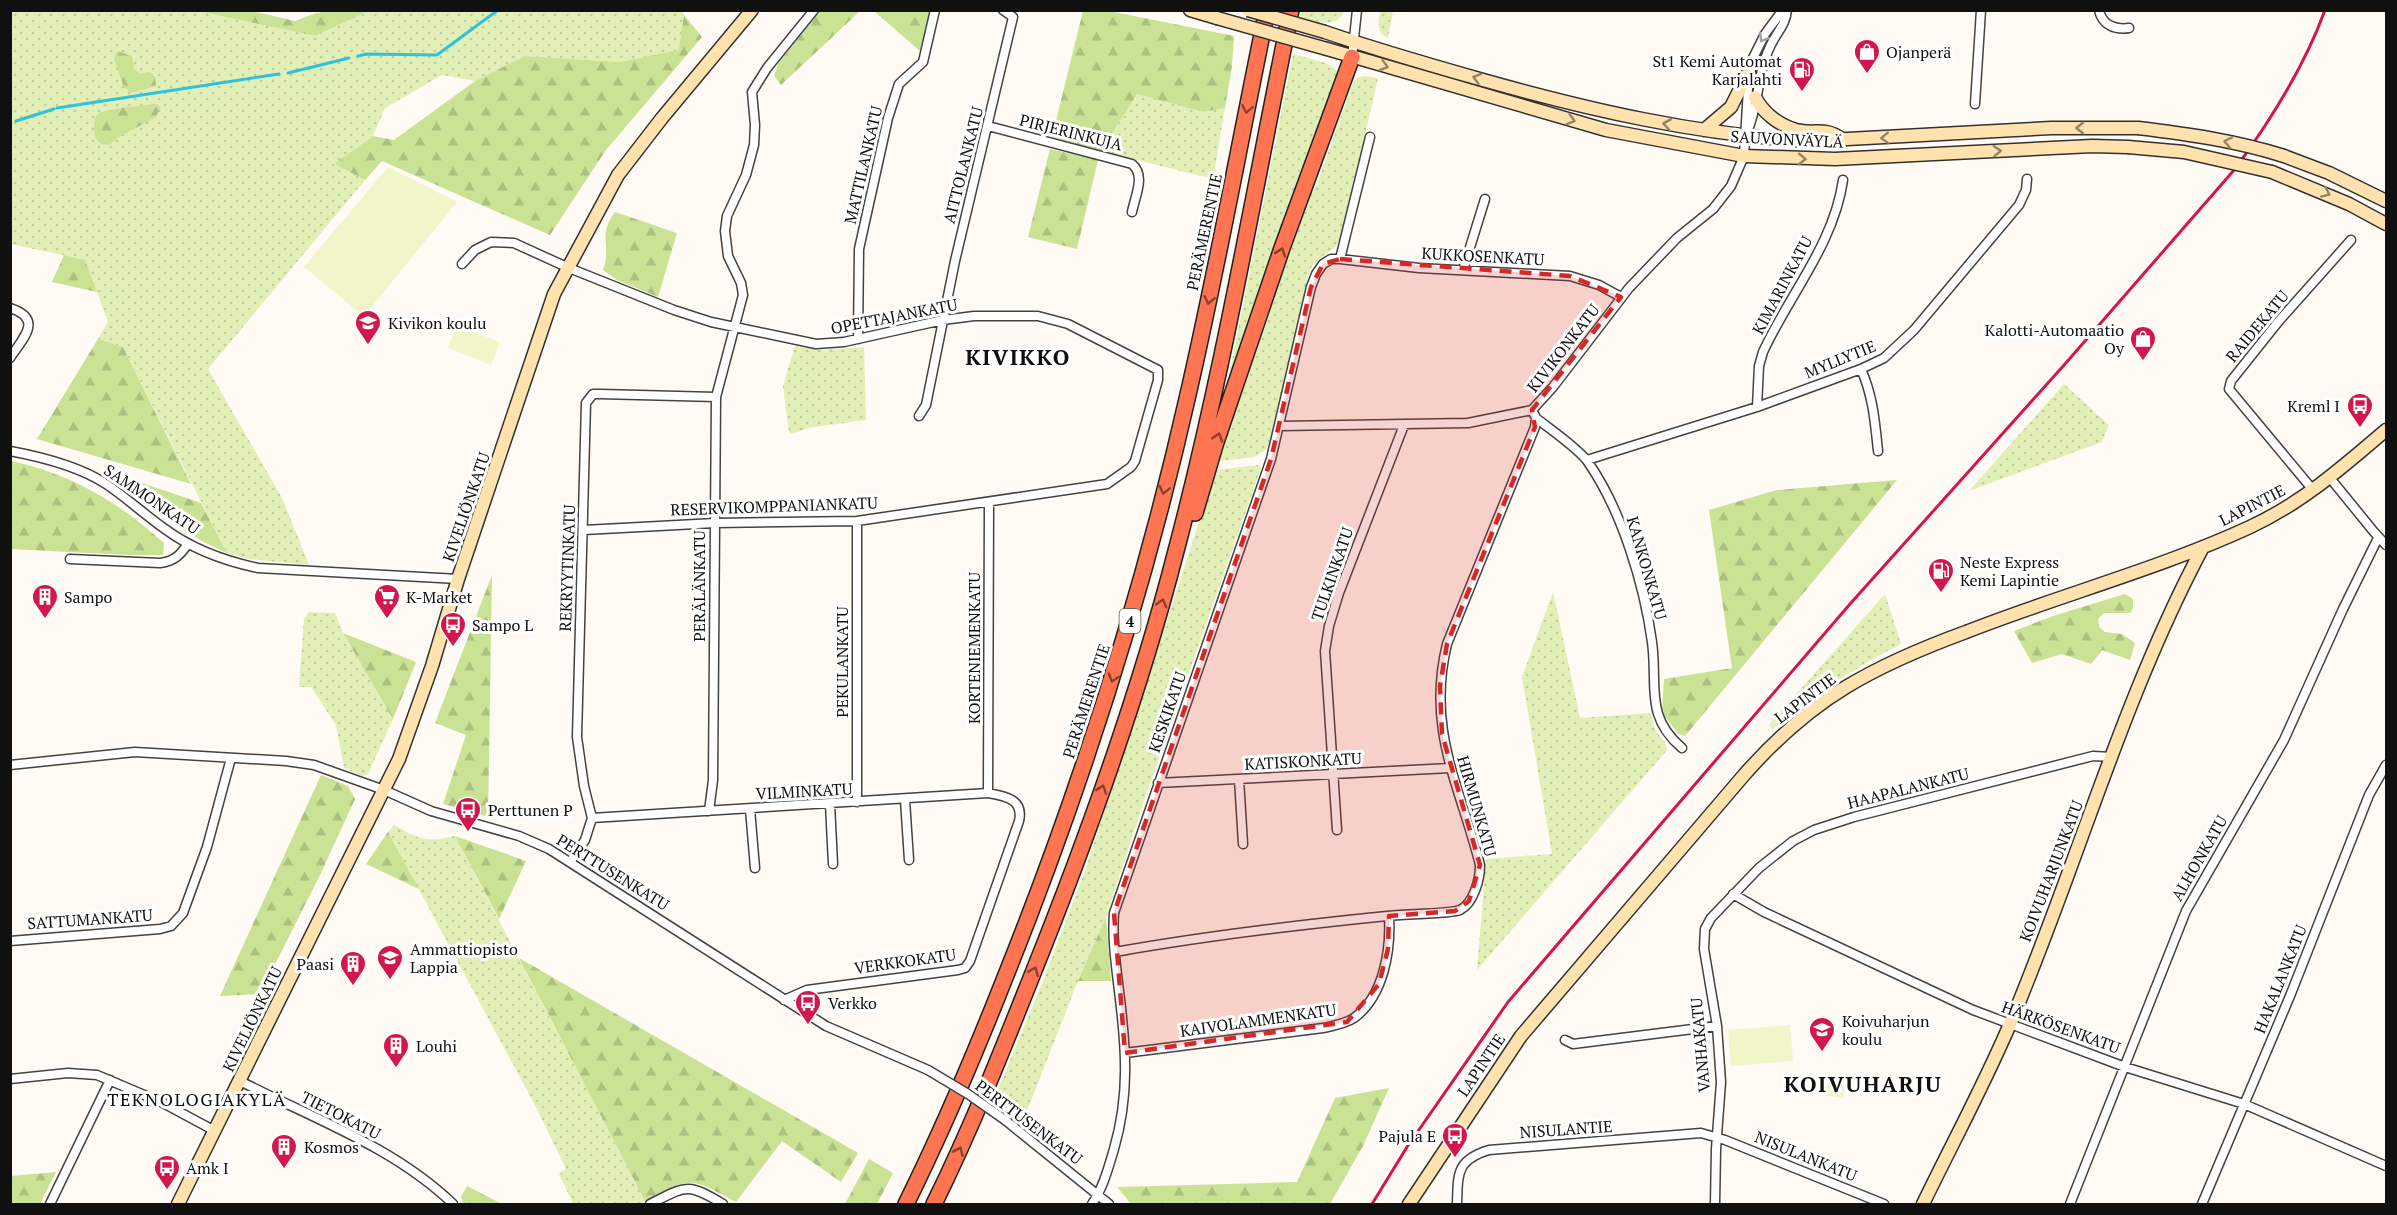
<svg xmlns="http://www.w3.org/2000/svg" width="2397" height="1215" font-family="'PT Serif',serif">
  <defs>
    <pattern id="grass-dots" width="8" height="8" patternUnits="userSpaceOnUse" patternTransform="scale(1.5)"><rect width="8" height="8" fill="#e2efb7"/><path d="M2 2h.1M6 6h.1" fill="none" stroke="#c1cc9c" stroke-width="1.8" stroke-linecap="round"/></pattern>
    <pattern id="forest-firs" width="22" height="20" patternUnits="userSpaceOnUse" patternTransform="scale(1.5)"><rect width="22" height="20" fill="#cae294"/><path d="M5 1l3.5 6h-7zM16 11l3.5 6h-7z" fill="#acc17f"/></pattern>
  </defs>
  <rect width="100%" height="100%" fill="#fffaf3"/>
  <path fill="url(#grass-dots)" d="M682,10L684,15L680,50L619,62L525,56L475,81L442,75L385,108L373,136L334,164L365,180L208,369L282,498L309,565L249,559L227,553L123,347L98,339L108,322L85,260L11,244V11H198L315,36L369,11Z
    M1301,11V10L1344,11C1337,30 1315,21 1300,17Z
    M1380,11H1393L1388,38C1376,33 1378,21 1380,11Z
    M1293,54L1326,63L1339,72L1233,377L1229,376Z
    M1364,76L1378,78L1342,235C1334,254 1321,253 1310,269L1268,448L1254,457L1218,461L1311,193L1316,187L1353,83L1357,78Z
    M1137,94L1203,112L1225,108L1213,179L1101,151Z
    M795,346L821,350L864,347L866,420L808,428L792,434L789,432L783,386Z
    M2064,384L2109,425L2102,442L1969,491Z
    M1258,465L1261,468L1144,801L1106,917L1078,981L1023,1121L994,1099L1041,986L1085,871L1216,470Z
    M1553,592L1580,718L1651,713L1655,730L1665,742L1667,750L1477,970L1486,859L1552,854L1522,677Z
    M1885,594L1901,644C1854,668 1813,696 1772,729L1769,725Z
    M309,612L335,613L343,633L393,719L368,774L362,776L344,768L336,725L311,687H299L304,619Z
    M394,825C418,839 427,843 455,836L645,1201L638,1204H573L559,1174L566,1169L536,1107L388,832Z"/>
  <path fill="url(#forest-firs)" d="M198,11H252L295,21L316,13L328,11H369L315,36Z
    M820,11H860L781,85L774,76L778,64Z
    M874,11H931L920,51Z
    M1083,11H1109L1234,36L1232,66L1225,108L1203,112L1137,94L1101,151L1052,137Z
    M684,15L702,37L606,150L550,235L382,161L365,180L334,164L373,136L394,140L475,81L525,56L619,62L679,50Z
    M117,51L132,56L134,69L140,74L150,72L155,77L156,86L131,93L124,87L114,59Z
    M157,104L160,108L156,117L119,137L109,145L101,144L95,138C95,131 92,120 98,114C106,108 144,106 157,104Z
    M1050,149L1098,160L1077,249L1028,237Z
    M615,212L677,233L658,297L617,280L603,270C612,245 597,236 615,212Z
    M64,255L85,260L97,292L52,282Z
    M98,339L123,347L191,484L37,439Z
    M11,461C72,474 118,502 164,543L163,555H128L11,549Z
    M122,476L201,503L227,553C184,534 155,512 121,482Z
    M1897,480L1685,736L1678,734L1662,712L1664,679L1732,668L1709,510L1777,490Z
    M492,575L488,817L443,804L466,735L435,723Z
    M2125,594L2133,599V608L2130,613H2104L2098,619L2099,627L2105,632L2122,634L2135,643L2130,660L2102,650L2091,664L2062,654L2032,663L2014,631L2053,616Z
    M343,633L416,662L393,719Z
    M321,775L348,786L355,799L320,875L260,994L220,996Z
    M388,832L419,889L366,864Z
    M455,836L526,861L499,919Z
    M1106,917L1111,981H1078Z
    M519,958L858,1153L841,1182L782,1141L736,1202C689,1177 693,1176 645,1201Z
    M1389,1088L1363,1146L1330,1204H1131L1117,1187L1297,1182L1335,1098Z
    M869,1159L893,1173L877,1204H845Z
    M56,1172L40,1204H11V1176Z
    M467,1186L502,1204H464L461,1197Z"/>
  <path fill="#f1f5ca" d="M388,167L457,202L364,316L304,267Z
    M456,325L500,342L491,365L448,348Z
    M1790,1025L1793,1061L1731,1066L1728,1030Z
    M1819,1078L1846,1082L1843,1098L1817,1094Z"/>
  <g fill="none" stroke-linecap="round" stroke-linejoin="round">
    <path stroke="#2fc2dc" stroke-width="3" d="M358,56L367,54L437,55L498,10
      M288,73L349,58
      M57,108L279,74
      M16,121L54,109"/>
    <defs>
      <path id="street" d="M2099,10C2102,25 2115,30 2129,28
        M1352,57L1357,10
        M1975,104L1981,10
        M988,126L1132,164C1146,176 1135,196 1132,212
        M1747,132C1761,101 1755,72 1774,39C1780,29 1786,22 1787,10
        M1340,259L1370,137
        M462,264L475,250L491,242L514,243L569,268L674,310L711,322L816,344L844,342L943,320L974,316H1038L1068,324L1158,370V380L1135,461L1131,467L1107,484L857,521L715,523L584,530
        M1463,270L1485,199
        M10,308C44,319 23,338 10,358
        M858,339L859,249L888,118L899,84L923,62L935,10
        M1861,369C1873,396 1875,422 1878,451
        M1757,407L1759,366L1763,352C1789,295 1834,244 1843,180
        M919,416L926,405L955,261L1013,17L1003,10
        M1536,418C1550,429 1579,449 1588,462C1622,511 1644,584 1652,642C1658,685 1644,716 1682,748
        M1280,426L1468,423L1532,410L1553,387L1629,288L1677,238L1713,209L1731,186L1744,156L1749,71L1753,58L1765,34L1779,15L1787,10
        M10,451C42,457 79,466 106,484C127,498 145,515 165,529C192,549 225,561 258,568L458,579
        M1587,460L1757,407L1861,369L1884,358L1914,330L2019,205L2026,190L2027,179
        M2330,478L2374,532L2386,545
        M2313,490L2229,389L2231,381L2278,322L2351,240
        M857,521V802
        M70,559L160,563C175,561 180,555 188,544
        M10,765L135,752L286,761L314,765L384,790L431,811L519,836L549,849L826,1026L928,1070
        M1239,779L1243,844
        M1158,783L1450,768
        M988,793L989,502
        M905,800L909,860
        M830,804L833,864
        M750,809L755,868
        M709,811L713,780L716,397L743,295L741,283L728,256L725,231L727,216L746,175L754,145L755,125L752,92L767,68L814,10
        M592,818L988,793C1005,796 1024,799 1019,821L970,961L965,968L958,970L807,990L784,1000
        M1337,830L1325,651L1329,626L1339,593L1404,425
        M571,861L585,840L592,818L584,786L577,737L586,403L593,394H600L716,397
        M1733,894L1764,912L1973,1010L2125,1067L2244,1104L2386,1166
        M10,941L160,929L171,926L183,913L207,847L231,758
        M1115,952C1205,936 1297,925 1387,916C1401,914 1451,914 1460,910C1474,903 1480,879 1480,865C1460,785 1426,730 1447,644L1535,427L1536,418L1532,410
        M1565,1040L1573,1044L1717,1026
        M1125,1053L1323,1028C1333,1026 1345,1024 1354,1018C1384,996 1391,950 1389,916
        M10,1079L68,1073L97,1075L163,1103L215,1131
        M240,1081C312,1118 394,1147 453,1204
        M1005,1120L1109,1204
        M50,1204L110,1080
        M650,1204C686,1186 687,1182 723,1204
        M1092,1204C1103,1188 1108,1169 1114,1149C1130,1094 1126,1047 1119,991C1116,965 1112,939 1114,913L1271,459L1311,287L1316,274L1323,264L1331,259H1340L1419,268L1570,276L1599,285L1621,297
        M1457,1204C1458,1174 1456,1160 1489,1150L1701,1133L1725,1140L1884,1204
        M1715,1204L1716,1149L1721,1082L1717,1026L1704,949L1705,929L1711,918L1759,868L1793,841L1814,830L1854,817L2093,756L2112,757
        M2070,1204L2186,911L2284,740L2343,609L2378,538
        M2202,1204L2290,996L2369,795L2386,765"/>
      <path id="secondary" d="M1190,10L1217,18
        M1325,32C1377,50 1430,65 1483,80C1590,110 1698,135 1810,141L2051,128H2138
        M1327,49L1606,130L1744,156L1835,159L2092,146L2128,147
        M1755,97C1763,113 1779,125 1796,130C1816,135 1823,126 1842,139
        M1704,130L1731,107L1749,71
        M2284,156L2329,173L2386,201
        M2272,172L2349,204L2386,224
        M178,1204L399,759L432,666L458,579L554,294L618,175L662,118L752,10
        M1409,1204L1521,1036L1744,775C1774,741 1808,710 1846,687C1884,664 1925,647 1966,632C2060,595 2159,569 2250,527C2302,503 2344,466 2386,430
        M1923,1204C1952,1144 1984,1085 2010,1024C2077,866 2122,699 2203,547"/>
      <path id="highway" d="M1195,513L1216,442L1282,248L1352,57
        M906,1204C942,1131 974,1056 1004,980C1080,791 1142,597 1187,399C1217,270 1240,140 1267,10
        M934,1204C971,1129 1002,1051 1033,973C1088,836 1139,695 1176,551C1223,373 1254,191 1291,10"/>
    </defs>
    <use href="#street" stroke="#434343" stroke-width="11"/>
    <use href="#secondary" stroke="#323232" stroke-width="15"/>
    <use href="#highway" stroke="#212121" stroke-width="18"/>
    <use href="#street" stroke="#fff" stroke-width="8"/>
    <use href="#secondary" stroke="#ffe2ae" stroke-width="12"/>
    <use href="#highway" stroke="#ff7551" stroke-width="15"/>
    <path stroke="#d1174d" stroke-width="3" d="M1372,1204L1407,1147L1508,1002L1850,604L2065,364L2235,169C2271,120 2304,68 2325,10"/>
    <defs>
      <path id="street-bridge" d="M928,1070L968,1094L1005,1120"/>
      <path id="secondary-bridge" d="M1248,10L1325,32
        M1217,18L1327,49
        M2138,128C2188,134 2237,141 2284,156
        M2128,147L2184,152L2272,172"/>
    </defs>
    <use href="#street-bridge" stroke="#434343" stroke-width="11" stroke-linecap="butt"/>
    <use href="#secondary-bridge" stroke="#323232" stroke-width="15" stroke-linecap="butt"/>
    <use href="#street-bridge" stroke="#fff" stroke-width="8"/>
    <use href="#secondary-bridge" stroke="#ffe2ae" stroke-width="12"/>
  </g>
  <defs><path id="oneway-chevron" d="M-2-3.5L2.5 0L-2 3.5" fill="none" stroke-width="1.6" stroke-linecap="round" stroke-linejoin="round" transform="scale(1.5)"/></defs>
  <use stroke="#9f9f9f" href="#oneway-chevron" transform="translate(1763 38) rotate(121)"/>
  <g stroke="#938467">
    <use href="#oneway-chevron" transform="translate(1384 66) rotate(16)"/>
    <use href="#oneway-chevron" transform="translate(1477 78) rotate(-164)"/>
    <use href="#oneway-chevron" transform="translate(1571 120) rotate(16)"/>
    <use href="#oneway-chevron" transform="translate(1667 124) rotate(-170)"/>
    <use href="#oneway-chevron" transform="translate(2080 128) rotate(180)"/>
    <use href="#oneway-chevron" transform="translate(1885 138) rotate(178)"/>
    <use href="#oneway-chevron" transform="translate(2228 142) rotate(-169)"/>
    <use href="#oneway-chevron" transform="translate(1997 151) rotate(-3)"/>
    <use href="#oneway-chevron" transform="translate(1802 159) rotate(1)"/>
    <use href="#oneway-chevron" transform="translate(2326 193) rotate(24)"/>
  </g>
  <g stroke="#884230">
    <use href="#oneway-chevron" transform="translate(1247 109) rotate(101)"/>
    <use href="#oneway-chevron" transform="translate(1281 252) rotate(-71)"/>
    <use href="#oneway-chevron" transform="translate(1209 300) rotate(102)"/>
    <use href="#oneway-chevron" transform="translate(1218 437) rotate(-72)"/>
    <use href="#oneway-chevron" transform="translate(1164 490) rotate(104)"/>
    <use href="#oneway-chevron" transform="translate(1162 603) rotate(-74)"/>
    <use href="#oneway-chevron" transform="translate(1113 678) rotate(108)"/>
    <use href="#oneway-chevron" transform="translate(1102 789) rotate(-71)"/>
    <use href="#oneway-chevron" transform="translate(1034 971) rotate(-68)"/>
    <use href="#oneway-chevron" transform="translate(959 1151) rotate(-66)"/>
  </g>
  <path fill="#d62828" fill-opacity="0.2" stroke="#d62828" stroke-width="4.5" stroke-dasharray="12 8" stroke-linejoin="round" d="M1340,259L1570,276L1621,297L1532,410L1535,427L1447,644L1440,686L1442,734L1480,865L1469,901L1455,911L1389,916L1388,949L1379,984L1347,1022L1125,1053L1114,913L1271,459L1311,287L1323,264Z"/>
  <defs>
    <symbol id="shop-pin" viewBox="-11 -11 22 30"><path d="M0 17L-7.5 6A9.5 9.5 0 1 1 7.5 6Z" fill="#d1174d" stroke="#fff"/><path d="M-5-2.5h2.3a2.7 3.5 0 0 1 5.4 0H5L5.5 6h-11ZM-1.5-2.5h3a1.5 2.3 0 0 0-3 0Z" fill="#fff"/></symbol>
    <symbol id="fuel-pin" viewBox="-11 -11 22 30"><path d="M0 17L-7.5 6A9.5 9.5 0 1 1 7.5 6Z" fill="#d1174d" stroke="#fff"/><path d="M-5.5-6h7V0h2V4h1.3V-2.5L3-4.5l.8-.8L6-3V5H2.5V1h-1V6h-7ZM-4.2-4.7v3.2H.2V-4.7Z" fill="#fff"/></symbol>
    <symbol id="school-pin" viewBox="-11 -11 22 30"><path d="M0 17L-7.5 6A9.5 9.5 0 1 1 7.5 6Z" fill="#d1174d" stroke="#fff"/><path d="M0-5L7-2L0 1L-7-2ZM-4 1L0 2.5L4 1V4Q0 6-4 4Z" fill="#fff"/></symbol>
    <symbol id="bus-pin" viewBox="-11 -11 22 30"><path d="M0 17L-7.5 6A9.5 9.5 0 1 1 7.5 6Z" fill="#d1174d" stroke="#fff"/><path d="M-5-6H5V4H4V6H2V4H-2V6H-4V4H-5ZM-3.5-4V0h7V-4ZM-3.5 1.2v1.5H-2V1.2ZM2 1.2v1.5H3.5V1.2Z" fill="#fff"/></symbol>
    <symbol id="building-pin" viewBox="-11 -11 22 30"><path d="M0 17L-7.5 6A9.5 9.5 0 1 1 7.5 6Z" fill="#d1174d" stroke="#fff"/><path d="M-4-6H4V6H1V3H-1V6H-4ZM-2.5-4.3h1.7v1.8h-1.7ZM.8-4.3h1.7v1.8H.8ZM-2.5-1h1.7V.8h-1.7ZM.8-1h1.7V.8H.8Z" fill="#fff"/></symbol>
    <symbol id="supermarket-pin" viewBox="-11 -11 22 30"><path d="M0 17L-7.5 6A9.5 9.5 0 1 1 7.5 6Z" fill="#d1174d" stroke="#fff"/><path d="M-6-5.5h2.5l.6 2H6L4.5 2H-2.5L-4.4-4H-6ZM-1.5 3.2a1.3 1.3 0 1 0 .1 0ZM3 3.2a1.3 1.3 0 1 0 .1 0Z" fill="#fff"/></symbol>
  </defs>
  <g fill-rule="evenodd">
    <use href="#shop-pin" x="1852" y="37" width="30" height="40"/>
    <use href="#fuel-pin" x="1787" y="55" width="30" height="40"/>
    <use href="#school-pin" x="353" y="308" width="30" height="40"/>
    <use href="#shop-pin" x="2128" y="324" width="30" height="40"/>
    <use href="#bus-pin" x="2345" y="391" width="30" height="40"/>
    <use href="#fuel-pin" x="1926" y="556" width="30" height="40"/>
    <use href="#building-pin" x="30" y="582" width="30" height="40"/>
    <use href="#supermarket-pin" x="372" y="582" width="30" height="40"/>
    <use href="#bus-pin" x="438" y="610" width="30" height="40"/>
    <use href="#bus-pin" x="453" y="795" width="30" height="40"/>
    <use href="#school-pin" x="375" y="943" width="30" height="40"/>
    <use href="#building-pin" x="338" y="949" width="30" height="40"/>
    <use href="#bus-pin" x="793" y="988" width="30" height="40"/>
    <use href="#school-pin" x="1807" y="1015" width="30" height="40"/>
    <use href="#building-pin" x="381" y="1031" width="30" height="40"/>
    <use href="#bus-pin" x="1440" y="1121" width="30" height="40"/>
    <use href="#building-pin" x="269" y="1132" width="30" height="40"/>
    <use href="#bus-pin" x="152" y="1153" width="30" height="40"/>
  </g>
  <g text-anchor="middle" dominant-baseline="central" stroke-width="6" stroke-linejoin="round" paint-order="stroke">
    <rect fill="#fff" stroke="#585858" stroke-width="1.5" x="1119.5" y="609" width="21" height="24" rx="4.5"/>
    <g font-size="15" font-weight="bold" fill="#101010">
      <text x="1130" y="621">4</text>
    </g>
    <g font-size="16" fill="#101010" stroke="#fff" text-anchor="start">
      <text x="1886" y="52">Ojanperä</text>
      <text x="1782" y="61" text-anchor="end">St1 Kemi Automat<tspan x="1782" dy="18">Karjalahti</tspan></text>
      <text x="388" y="323">Kivikon koulu</text>
      <text x="2124" y="330" text-anchor="end">Kalotti-Automaatio<tspan x="2124" dy="18">Oy</tspan></text>
      <text x="2340" y="406" text-anchor="end">Kreml I</text>
      <text x="1960" y="562">Neste Express<tspan x="1960" dy="18">Kemi Lapintie</tspan></text>
      <text x="64" y="597">Sampo</text>
      <text x="406" y="597">K-Market</text>
      <text x="472" y="625">Sampo L</text>
      <text x="488" y="810">Perttunen P</text>
      <text x="410" y="949">Ammattiopisto<tspan x="410" dy="18">Lappia</tspan></text>
      <text x="334" y="964" text-anchor="end">Paasi</text>
      <text x="828" y="1003">Verkko</text>
      <text x="1842" y="1021">Koivuharjun<tspan x="1842" dy="18">koulu</tspan></text>
      <text x="416" y="1046">Louhi</text>
      <text x="1436" y="1136" text-anchor="end">Pajula E</text>
      <text x="304" y="1147">Kosmos</text>
      <text x="186" y="1168">Amk I</text>
    </g>
    <g font-size="16" fill="#101010" stroke="#fff">
      <text transform="translate(1071 132) rotate(14)">PIRJERINKUJA</text>
      <text transform="translate(1787 139) rotate(3)">SAUVONVÄYLÄ</text>
      <text transform="translate(863 165) rotate(-77)">MATTILANKATU</text>
      <text transform="translate(963 165) rotate(-76)">AITTOLANKATU</text>
      <text transform="translate(1204 232) rotate(-78)">PERÄMERENTIE</text>
      <text transform="translate(1483 256) rotate(3)">KUKKOSENKATU</text>
      <text transform="translate(1782 285) rotate(-62)">KIMARINKATU</text>
      <text transform="translate(894 316) rotate(-11)">OPETTAJANKATU</text>
      <text transform="translate(2257 326) rotate(-50)">RAIDEKATU</text>
      <text transform="translate(1563 348) rotate(-52)">KIVIKONKATU</text>
      <text transform="translate(1840 359) rotate(-22)">MYLLYTIE</text>
      <text transform="translate(152 499) rotate(34)">SAMMONKATU</text>
      <text transform="translate(2252 505) rotate(-27)">LAPINTIE</text>
      <text transform="translate(774 506) rotate(-2)">RESERVIKOMPPANIANKATU</text>
      <text transform="translate(466 507) rotate(-71)">KIVELIÖNKATU</text>
      <text transform="translate(567 568) rotate(-88)">REKRYYTINKATU</text>
      <text transform="translate(1647 568) rotate(74)">KANKONKATU</text>
      <text transform="translate(1332 574) rotate(-71)">TULKINKATU</text>
      <text transform="translate(699 586) rotate(-90)">PERÄLÄNKATU</text>
      <text transform="translate(974 648) rotate(-90)">KORTENIEMENKATU</text>
      <text transform="translate(842 662) rotate(-90)">PEKULANKATU</text>
      <text transform="translate(1805 698) rotate(-37)">LAPINTIE</text>
      <text transform="translate(1086 701) rotate(-72)">PERÄMERENTIE</text>
      <text transform="translate(1167 712) rotate(-71)">KESKIKATU</text>
      <text transform="translate(1303 761) rotate(-3)">KATISKONKATU</text>
      <text transform="translate(1908 788) rotate(-14)">HAAPALANKATU</text>
      <text transform="translate(804 791) rotate(-3)">VILMINKATU</text>
      <text transform="translate(1477 806) rotate(74)">HIRMUNKATU</text>
      <text transform="translate(2199 858) rotate(-60)">ALHONKATU</text>
      <text transform="translate(2051 871) rotate(-69)">KOIVUHARJUNKATU</text>
      <text transform="translate(613 872) rotate(32)">PERTTUSENKATU</text>
      <text transform="translate(90 919) rotate(-4)">SATTUMANKATU</text>
      <text transform="translate(905 961) rotate(-8)">VERKKOKATU</text>
      <text transform="translate(2280 979) rotate(-68)">HAKALANKATU</text>
      <text transform="translate(252 1019) rotate(-64)">KIVELIÖNKATU</text>
      <text transform="translate(1258 1020) rotate(-8)">KAIVOLAMMENKATU</text>
      <text transform="translate(2061 1027) rotate(20)">HÄRKÖSENKATU</text>
      <text transform="translate(1700 1045) rotate(-95)">VANHAKATU</text>
      <text transform="translate(1481 1065) rotate(-56)">LAPINTIE</text>
      <text transform="translate(341 1115) rotate(27)">TIETOKATU</text>
      <text transform="translate(1029 1122) rotate(37)">PERTTUSENKATU</text>
      <text transform="translate(1566 1129) rotate(-4)">NISULANTIE</text>
      <text transform="translate(1806 1156) rotate(22)">NISULANKATU</text>
    </g>
    <g font-size="18" letter-spacing="1.5" fill="#101010" stroke="#fff">
      <text x="197" y="1099">TEKNOLOGIAKYLÄ</text>
    </g>
    <g font-size="22" font-weight="bold" letter-spacing="1.5" fill="#101010" stroke="#fff">
      <text x="1018" y="356">KIVIKKO</text>
      <text x="1863" y="1083">KOIVUHARJU</text>
    </g>
  </g>
  <rect width="2397" height="1215" fill="none" stroke="#101010" stroke-width="24"/>
</svg>
